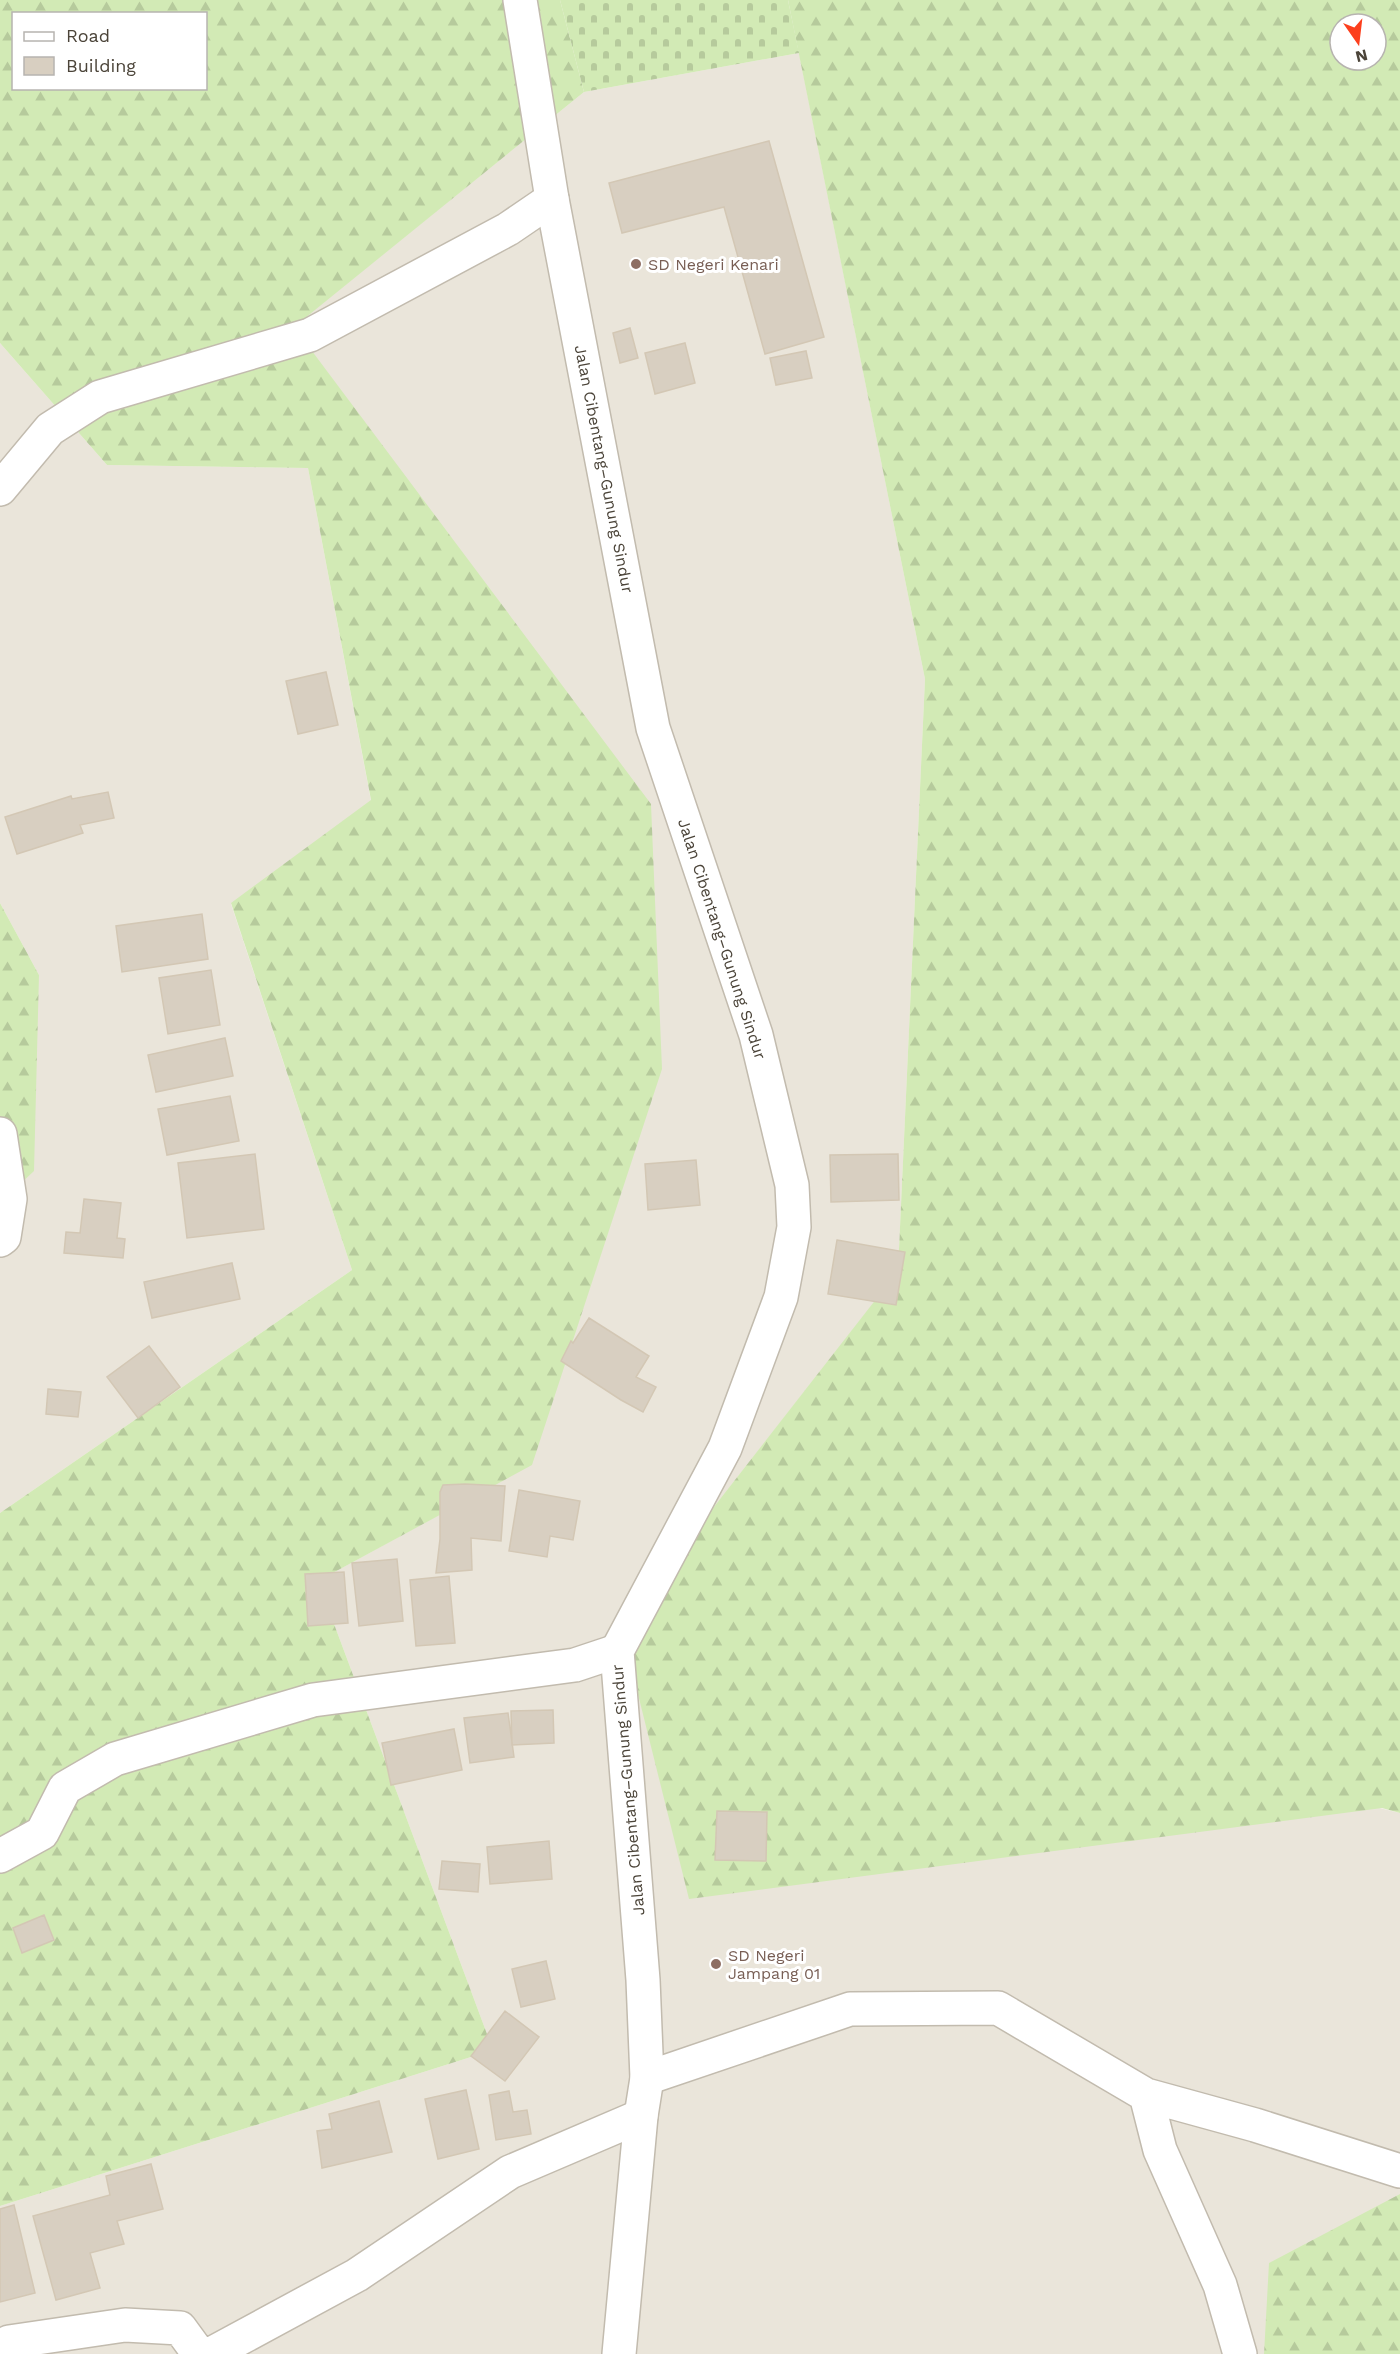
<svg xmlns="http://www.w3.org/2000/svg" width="1400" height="2354" font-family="'Work Sans',sans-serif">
  <defs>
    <pattern id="forest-firs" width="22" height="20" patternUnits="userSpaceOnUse" patternTransform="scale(1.5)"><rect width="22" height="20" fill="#d2eab5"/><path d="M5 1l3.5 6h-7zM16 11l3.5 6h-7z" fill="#b6ca9c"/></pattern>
    <pattern id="cemetery-stones" width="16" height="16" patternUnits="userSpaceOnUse" patternTransform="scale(1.5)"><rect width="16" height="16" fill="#d2eab5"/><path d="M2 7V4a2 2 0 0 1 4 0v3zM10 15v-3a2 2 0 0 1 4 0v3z" fill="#b6ca9c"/></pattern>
  </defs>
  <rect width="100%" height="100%" fill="#f6f3ec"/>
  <path fill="#eae5da" d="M799,53L925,679L898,1272L621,1626L1400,1813V2354H0V2206L493,2050L318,1581L532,1464L293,327L584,92Z
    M0,343L107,465L308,468L371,801L231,904L352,1270L0,1513V1203L39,975L0,903Z"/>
  <path fill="url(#forest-firs)" fill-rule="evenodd" d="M0,0H560L584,92L294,327L651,804L662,1069L532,1465L318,1581L493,2050L0,2206V1513L352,1270L231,903L371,800L308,468L107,465L0,343ZM14,14H206V88H14Z
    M788,0H1400V1813L1382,1808L689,1899L621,1626L898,1271L925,679ZM1340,24H1376V60H1340Z
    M0,903L39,975L34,1171L0,1203Z
    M1400,2194V2354H1264L1269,2263Z"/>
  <path fill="url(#cemetery-stones)" d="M560,0H788L799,53L584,92Z"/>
  <path fill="#d8cfc1" stroke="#d3c7b4" stroke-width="1.5" d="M769,141L824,337L765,354L724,207L622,233L609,183Z
    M630,328L638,358L620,363L613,333Z
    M685,343L695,383L655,394L645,353Z
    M806,351L812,378L776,385L770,358Z
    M326,672L338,725L298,734L286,681Z
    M108,792L114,818L80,825L83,833L17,854L5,817L71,796L72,799Z
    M202,914L208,959L122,972L116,926Z
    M211,970L220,1025L168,1034L159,978Z
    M225,1038L233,1076L156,1092L148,1055Z
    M230,1096L239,1141L167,1155L158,1109Z
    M255,1154L264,1229L187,1238L178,1163Z
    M898,1154L899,1200L831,1202L830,1155Z
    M696,1160L700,1205L648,1210L645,1164Z
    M84,1199L121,1203L117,1238L125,1239L123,1258L64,1253L66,1232L80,1233Z
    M837,1240L905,1252L896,1305L828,1294Z
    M232,1263L240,1299L152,1318L144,1282Z
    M589,1318L649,1356L636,1377L656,1387L643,1412L621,1400L561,1361L571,1341L573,1343Z
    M149,1346L180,1387L138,1418L107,1377Z
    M48,1389L81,1392L78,1417L46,1414Z
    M465,1484L505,1486L501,1541L471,1538L472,1570L436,1573L440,1539V1492L443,1485Z
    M519,1490L580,1501L573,1540L550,1536L547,1557L509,1551Z
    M397,1559L403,1621L359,1626L352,1563Z
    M344,1572L348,1623L308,1626L305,1574Z
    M449,1576L455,1643L416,1646L410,1580Z
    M553,1710L554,1743L512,1745L511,1711Z
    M508,1713L514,1757L470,1763L464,1718Z
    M454,1729L462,1770L391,1785L382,1743Z
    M717,1811L767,1812L766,1861L715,1860Z
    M549,1841L552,1879L490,1884L487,1847Z
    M442,1861L480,1864L478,1892L439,1889Z
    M44,1915L54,1940L22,1953L13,1928Z
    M546,1961L555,1999L521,2007L512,1969Z
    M505,2011L539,2037L505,2081L471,2056Z
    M466,2090L479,2149L438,2159L425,2099Z
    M509,2091L513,2112L527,2110L531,2134L496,2140L489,2095Z
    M379,2101L392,2152L322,2168L317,2131L332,2129L329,2114Z
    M151,2164L163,2209L117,2221L124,2244L90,2253L100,2288L56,2300L33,2216L110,2195L106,2176Z
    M14,2205L35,2293L0,2302V2209Z"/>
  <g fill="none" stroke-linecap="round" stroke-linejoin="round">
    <defs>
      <path id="minor" d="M0,489L50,429L100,397L310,335L508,229L552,199
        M0,1134L10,1199L4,1237L0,1240
        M0,1856L42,1833L65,1788L115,1759L313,1700L575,1665L617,1651
        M647,2078L850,2009L998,2008L1146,2095L1255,2125L1400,2171
        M1146,2095L1160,2150L1220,2285L1240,2354
        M9,2342L125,2325L180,2328L199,2354
        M211,2354L357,2275L510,2172L641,2116"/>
      <path id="tertiary" d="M520,0L552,199L653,728L756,1035L792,1185L794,1227L781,1297L725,1448L617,1651L643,1980L647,2078L641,2116L619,2354"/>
    </defs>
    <use href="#minor" stroke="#c2bbae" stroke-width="36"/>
    <use href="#tertiary" stroke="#c2bbae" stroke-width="36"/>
    <use href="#minor" stroke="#fff" stroke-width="33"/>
    <use href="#tertiary" stroke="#fff" stroke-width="33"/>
  </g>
  <g fill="#8d6e63" stroke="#fff" stroke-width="2">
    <circle cx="636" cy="264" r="6"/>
    <circle cx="716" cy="1964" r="6"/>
  </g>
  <g text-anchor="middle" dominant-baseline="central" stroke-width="6" stroke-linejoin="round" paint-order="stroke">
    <g font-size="16" fill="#785e54" stroke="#fff" text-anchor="start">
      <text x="648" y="264">SD Negeri Kenari</text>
      <text x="728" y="1955">SD Negeri<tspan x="728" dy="18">Jampang 01</tspan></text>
    </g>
    <g font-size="16" fill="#4b4439" stroke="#fff">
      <text transform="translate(604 469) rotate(79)">Jalan Cibentang–Gunung Sindur</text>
      <text transform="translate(722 939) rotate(72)">Jalan Cibentang–Gunung Sindur</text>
      <text transform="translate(628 1790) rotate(-95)">Jalan Cibentang–Gunung Sindur</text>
    </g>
  </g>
  <rect x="12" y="12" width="195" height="78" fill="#ffffff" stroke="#b7b4b0" stroke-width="1.5"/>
  <rect x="24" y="32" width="30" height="9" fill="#ffffff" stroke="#b7b4b0" stroke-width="1.5"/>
  <text x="66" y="42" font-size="18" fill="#4b4439">Road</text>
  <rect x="24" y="57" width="30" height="18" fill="#d8cfc1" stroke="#b7b4b0" stroke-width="1.5"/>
  <text x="66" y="72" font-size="18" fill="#4b4439">Building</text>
  <g transform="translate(1358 42) rotate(166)"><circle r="28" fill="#ffffff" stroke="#b7b4b0" stroke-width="1.5"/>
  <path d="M0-4.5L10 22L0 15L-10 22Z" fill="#fc3f1d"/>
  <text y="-9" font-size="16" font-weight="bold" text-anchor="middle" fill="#4b4439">N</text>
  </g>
</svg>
